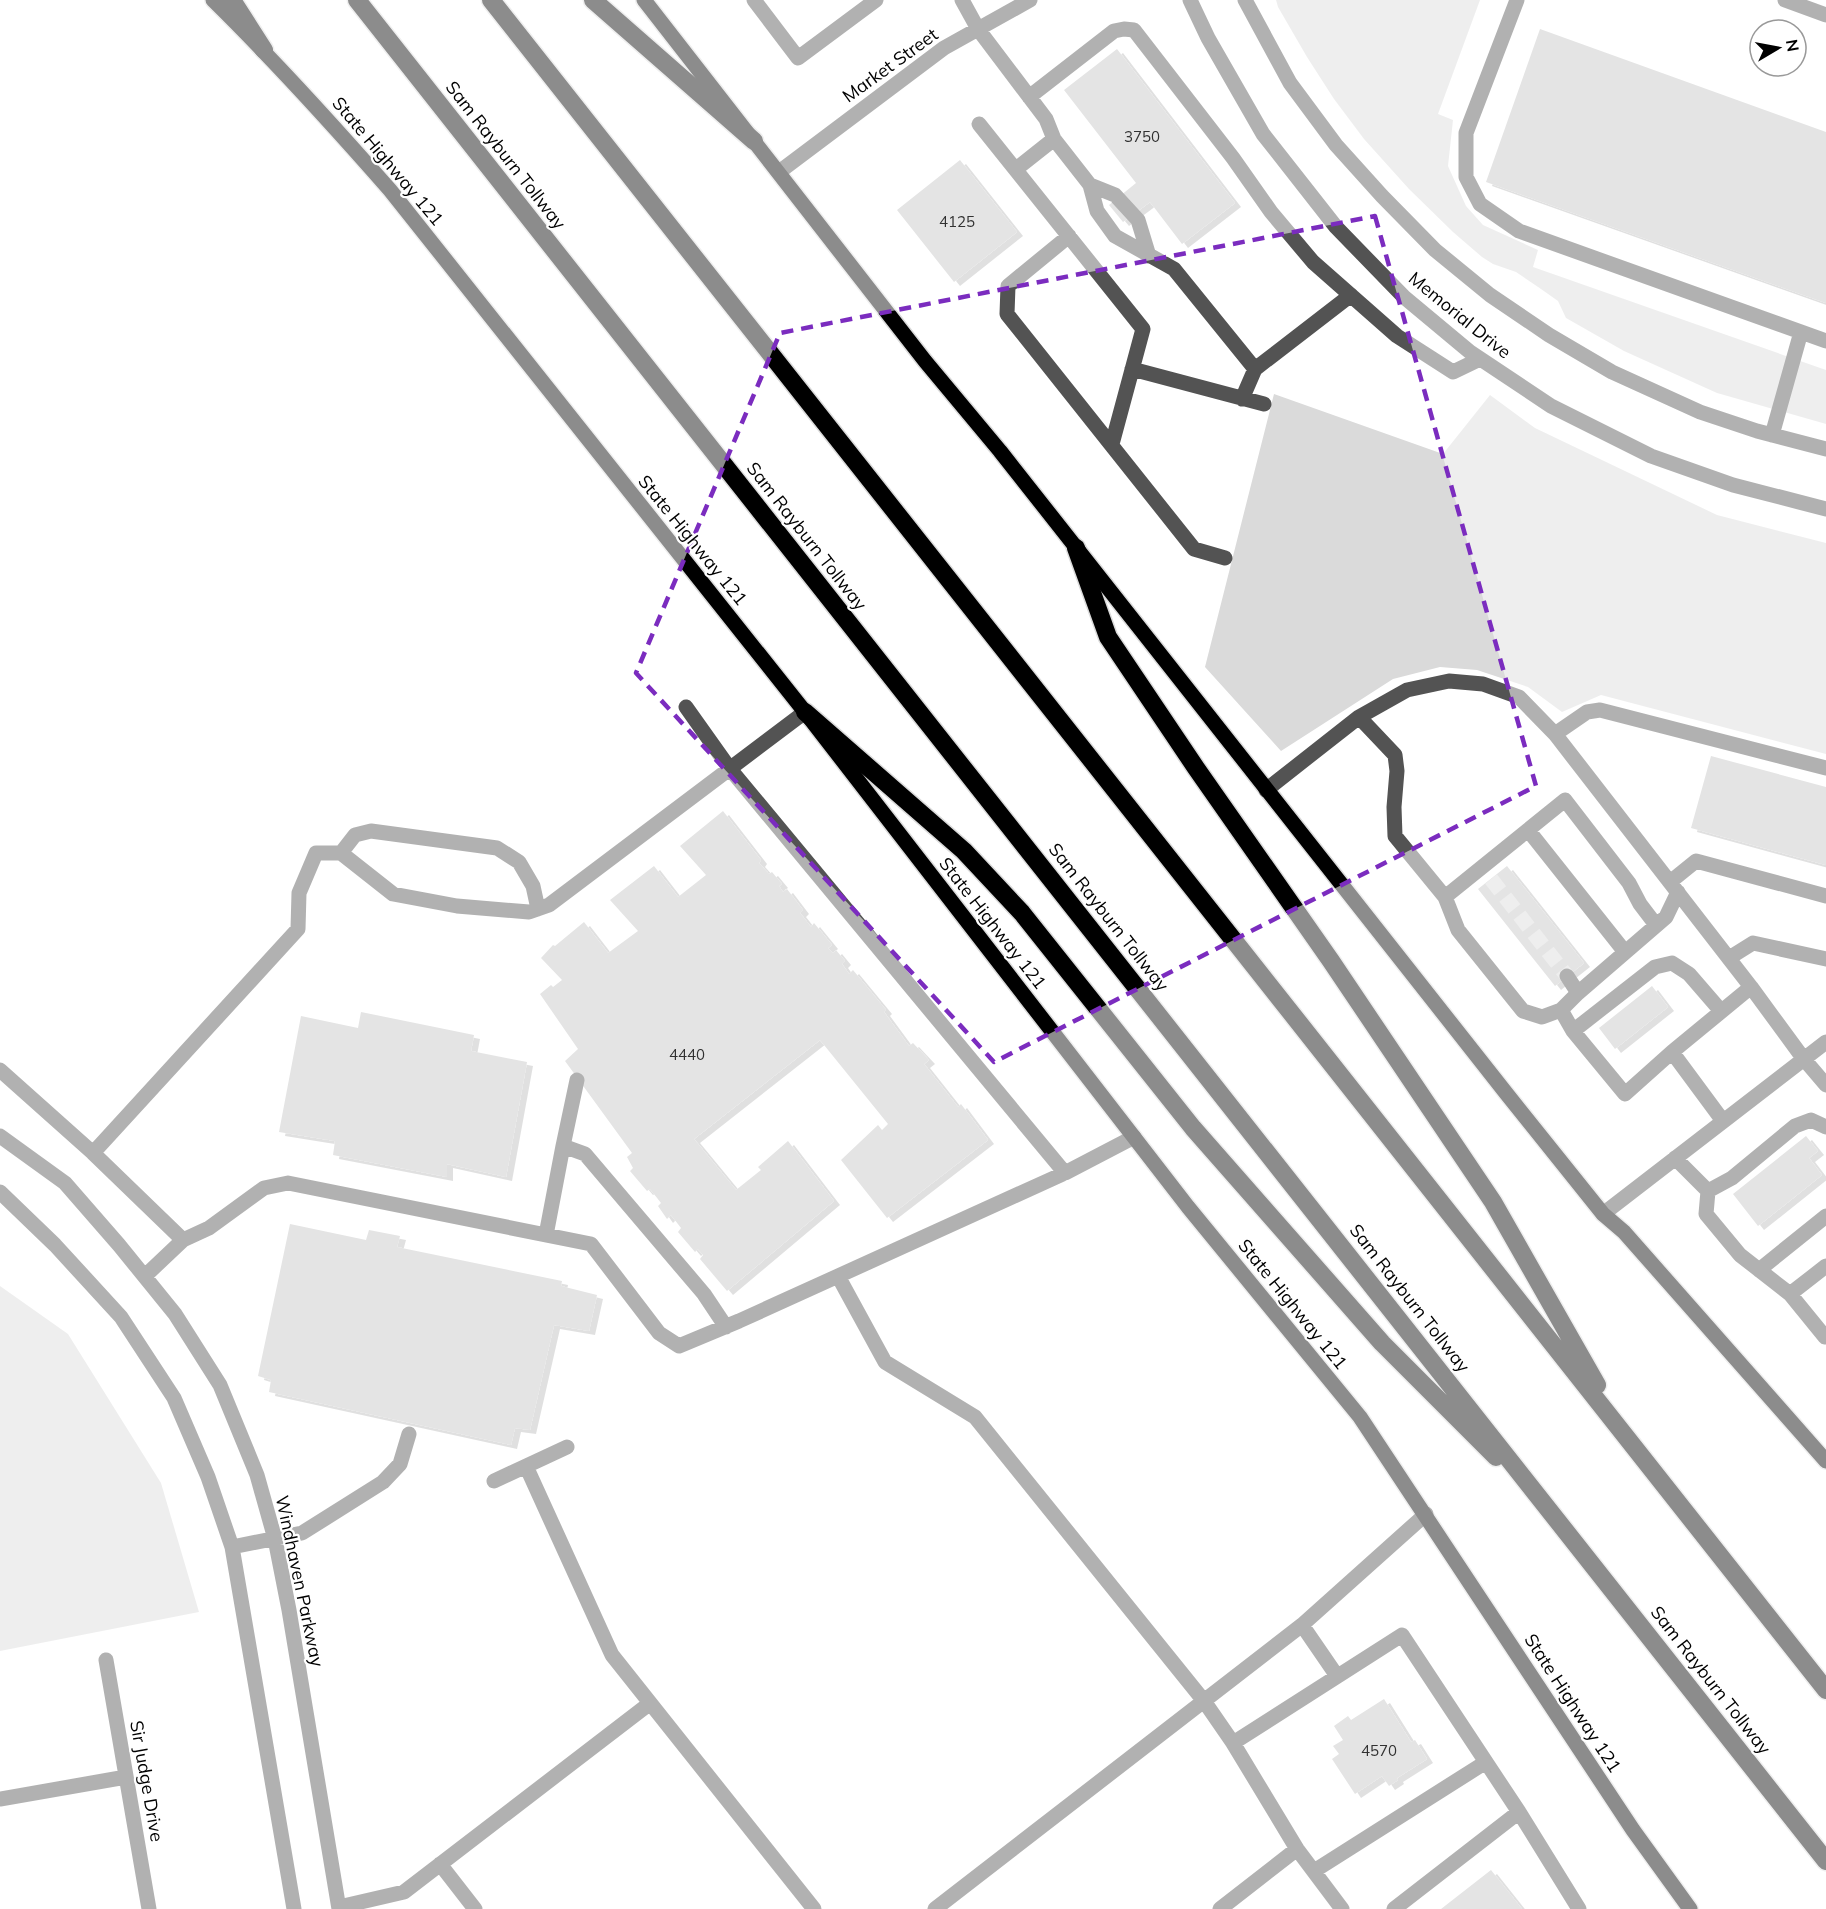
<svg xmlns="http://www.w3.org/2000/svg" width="1826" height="1909" font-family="Mulish,sans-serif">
  <defs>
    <filter id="shadow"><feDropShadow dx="6" dy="4" stdDeviation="0" flood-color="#0004"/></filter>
  </defs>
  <rect width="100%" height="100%" fill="#fff"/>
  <path fill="#dadada" d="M1276,0H1480L1438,114L1453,120L1448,166L1466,206L1483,225L1538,250L1533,267L1826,370V424L1717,393L1624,351L1566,318L1558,301L1541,289L1516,272L1493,264L1482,257L1453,232L1409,189L1364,139L1334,99L1307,57L1278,7Z
    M1274,394L1443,454L1490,395L1535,428L1717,515L1826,543V754L1601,695L1562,712L1528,687L1477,670L1440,667L1393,679L1281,751L1205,667Z
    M0,1286L68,1334L161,1483L199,1612L0,1651Z"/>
  <path fill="#c3c3c3" filter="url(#shadow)" d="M1540,29L1826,132V303L1486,182Z
    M1117,49L1235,203L1182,244L1150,202L1123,222L1109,205L1136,183L1064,90Z
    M960,160L1017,232L954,282L897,210Z
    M1711,756L1826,787V865L1691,828Z
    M723,811L761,860L759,863L769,874L772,872L782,884L779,886L783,892L787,889L803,910L800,913L811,927L814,923L832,945L828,948L833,953L836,950L845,961L842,964L849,974L853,970L886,1010L884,1012L909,1046L913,1043L929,1060L924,1064L958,1107L961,1104L988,1140L887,1218L841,1160L878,1125L882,1130L888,1124L820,1040L694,1139L736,1190L761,1170L758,1167L788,1141L834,1201L727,1291L700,1259L703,1255L698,1249L695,1252L678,1232L681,1228L671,1215L667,1219L658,1206L661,1203L650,1189L647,1191L630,1171L633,1168L627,1157L632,1153L565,1061L578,1049L540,994L551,985L553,987L562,980L541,958L553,945L555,946L584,922L608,953L638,931L610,900L654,866L678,897L706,875L680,846Z
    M1507,866L1584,963L1555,986L1478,889Z
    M1652,986L1668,1007L1615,1049L1599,1028Z
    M361,1012L474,1035L471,1051L527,1062L506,1177L447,1164V1177L333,1155L335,1141L279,1132L301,1016L358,1028Z
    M1806,1136L1818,1151L1809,1158L1822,1175L1758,1226L1733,1194Z
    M290,1224L366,1240L369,1230L400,1236L397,1247L562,1281L561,1286L597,1295L589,1331L554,1325L530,1430L515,1428L511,1445L269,1392L271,1380L258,1376Z
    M1384,1699L1411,1742L1415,1740L1427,1759L1397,1778L1398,1780L1389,1786L1382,1776L1355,1794L1332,1759L1339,1754L1333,1746L1343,1740L1334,1726L1348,1716L1351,1720Z
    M1491,1870L1522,1909H1441Z"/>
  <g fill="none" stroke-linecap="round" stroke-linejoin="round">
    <path stroke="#d9d9d9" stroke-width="15" stroke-dasharray="15 8" stroke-linecap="butt" d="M1491,879L1567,976"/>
    <defs>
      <path id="major" d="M213,0C275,61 333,125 390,190L805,712L1188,1207L1360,1417L1633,1830L1690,1909
        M644,0L925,361L1000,451L1506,1093L1603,1214L1624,1232L1826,1461"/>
      <path id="highway" d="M232,0L264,50
        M357,0L1826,1861
        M491,0L1826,1690
        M593,0L754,141
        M1076,548L1108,637L1196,768L1331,961L1493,1202L1597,1385
        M805,712L964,851L1022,913L1193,1128L1382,1343L1496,1457"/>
    </defs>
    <use href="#major" stroke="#dbdbdb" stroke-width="18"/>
    <use href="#highway" stroke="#dbdbdb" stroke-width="21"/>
    <path stroke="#535353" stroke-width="15" d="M754,0L798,58L876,0
      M962,0L978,29L1046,119L1054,139L1016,169
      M1190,0L1208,38L1263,134L1336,227L1404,297L1470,352L1551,406L1651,456L1733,485L1826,509
      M1245,0L1290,83L1336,145L1382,196L1435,250L1490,295L1549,335L1612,372L1700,412L1757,431L1826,449
      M1517,0L1466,133V177L1480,204L1519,231L1826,341
      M1785,0L1826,15
      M1029,97L1114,31L1124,29L1134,30L1233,158L1271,212L1313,262L1397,336L1453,372L1480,359
      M979,124L1143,329L1112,444
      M1054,139L1090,185L1097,211L1115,236L1174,269L1255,369
      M779,172L944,48L1030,0
      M1090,185L1115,195L1138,220L1149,256
      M1069,236L1008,286L1007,314L1194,549L1225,558
      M1132,369L1264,404
      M1242,399L1255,369L1351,295
      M1772,435L1801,332
      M686,707L730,769L1065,1173
      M1359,717L1395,755L1397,771L1394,807L1395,836L1445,897L1458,930L1523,1011L1542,1017L1561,1010
      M1555,734L1587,712L1600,710L1826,768
      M1266,790L1359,717L1407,690L1449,681L1483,684L1519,697L1555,734L1751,987L1803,1058L1826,1085
      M1528,830L1625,952
      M341,853L355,835L371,831L497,848L519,862L533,886L538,909
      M1670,882L1696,861L1826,896
      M1678,892L1666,917L1578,993L1561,1010L1573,1031L1625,1094L1672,1052L1751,987
      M1445,897L1565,800L1629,883L1640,904L1656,925
      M1729,958L1753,943L1826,959
      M1567,976L1578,993
      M1573,1031L1655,967L1672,963L1689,974L1721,1011
      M1672,1052L1723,1121
      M0,1070L93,1153L298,929L299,893L316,853H341L393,894L457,906L529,912L549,905L805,712
      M577,1080L563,1146L585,1154L704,1294L726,1327
      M0,1136L65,1183L119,1245L175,1314L220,1385L257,1475L275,1539L289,1610L339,1909
      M93,1153L183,1240L145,1276
      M1675,1158L1708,1191L1706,1214L1740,1255L1790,1294L1825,1337
      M1708,1191L1732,1178L1795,1126L1811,1120L1826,1127
      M0,1192L55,1245L121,1317L174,1398L208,1477L232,1547L294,1909
      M1603,1214L1826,1042
      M546,1235L563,1146
      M183,1240L209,1228L264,1188L288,1183L591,1244L659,1333L679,1346L739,1321L1065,1173L1134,1137
      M1759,1270L1826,1216
      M838,1276L885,1362L975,1417L1204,1701L1233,1743L1297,1849L1342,1909
      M1790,1294L1826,1266
      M526,1466L612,1655L814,1909
      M494,1481L567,1447
      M232,1547L302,1533L383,1482L400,1464L409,1434
      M1302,1625L1337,1676
      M106,1660L149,1909
      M1233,1743L1402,1635L1519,1812
      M0,1799L126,1777
      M440,1864L475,1909
      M1314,1871L1486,1762
      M339,1907L404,1892L649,1704
      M935,1909L1302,1625L1426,1514
      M1220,1909L1297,1849
      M1394,1909L1519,1812L1579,1909"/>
    <use href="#major" stroke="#000" stroke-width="15"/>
    <use href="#highway" stroke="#000" stroke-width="18"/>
  </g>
  <path d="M0 0H1826V1909H0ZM1375,216L1536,786L994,1062L636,673L780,333Z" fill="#fff" fill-opacity=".55" fill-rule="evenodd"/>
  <path fill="none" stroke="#7b2cbf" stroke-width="4.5" stroke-dasharray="12 8" stroke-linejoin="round" d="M1375,216L1536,786L994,1062L636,673L780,333Z"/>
  <g text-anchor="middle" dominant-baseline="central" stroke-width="4.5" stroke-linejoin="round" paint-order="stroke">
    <g font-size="15" fill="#313131">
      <text x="1142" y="136">3750</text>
      <text x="957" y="221">4125</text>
      <text x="687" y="1054">4440</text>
      <text x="1379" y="1750">4570</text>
    </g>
    <g font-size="18" fill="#000" stroke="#fff">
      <text transform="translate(890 65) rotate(-36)">Market Street</text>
      <text transform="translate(506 155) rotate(52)">Sam Rayburn Tollway</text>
      <text transform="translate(388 161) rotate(50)">State Highway 121</text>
      <text transform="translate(1460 315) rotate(39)">Memorial Drive</text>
      <text transform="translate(807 536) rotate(52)">Sam Rayburn Tollway</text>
      <text transform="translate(693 540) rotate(51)">State Highway 121</text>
      <text transform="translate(1109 917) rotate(52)">Sam Rayburn Tollway</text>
      <text transform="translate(993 923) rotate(52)">State Highway 121</text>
      <text transform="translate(1410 1298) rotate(52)">Sam Rayburn Tollway</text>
      <text transform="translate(1293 1304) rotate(51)">State Highway 121</text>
      <text transform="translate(300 1581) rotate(78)">Windhaven Parkway</text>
      <text transform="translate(1711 1680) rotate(52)">Sam Rayburn Tollway</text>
      <text transform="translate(1573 1703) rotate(57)">State Highway 121</text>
      <text transform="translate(147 1781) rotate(80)">Sir Judge Drive</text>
    </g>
  </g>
  <g transform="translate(1778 48) rotate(80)"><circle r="28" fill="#ffffff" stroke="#999999" stroke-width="1.5"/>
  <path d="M0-4.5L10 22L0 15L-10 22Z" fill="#000000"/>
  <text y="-9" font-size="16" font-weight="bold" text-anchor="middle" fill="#000000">N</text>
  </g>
</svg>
